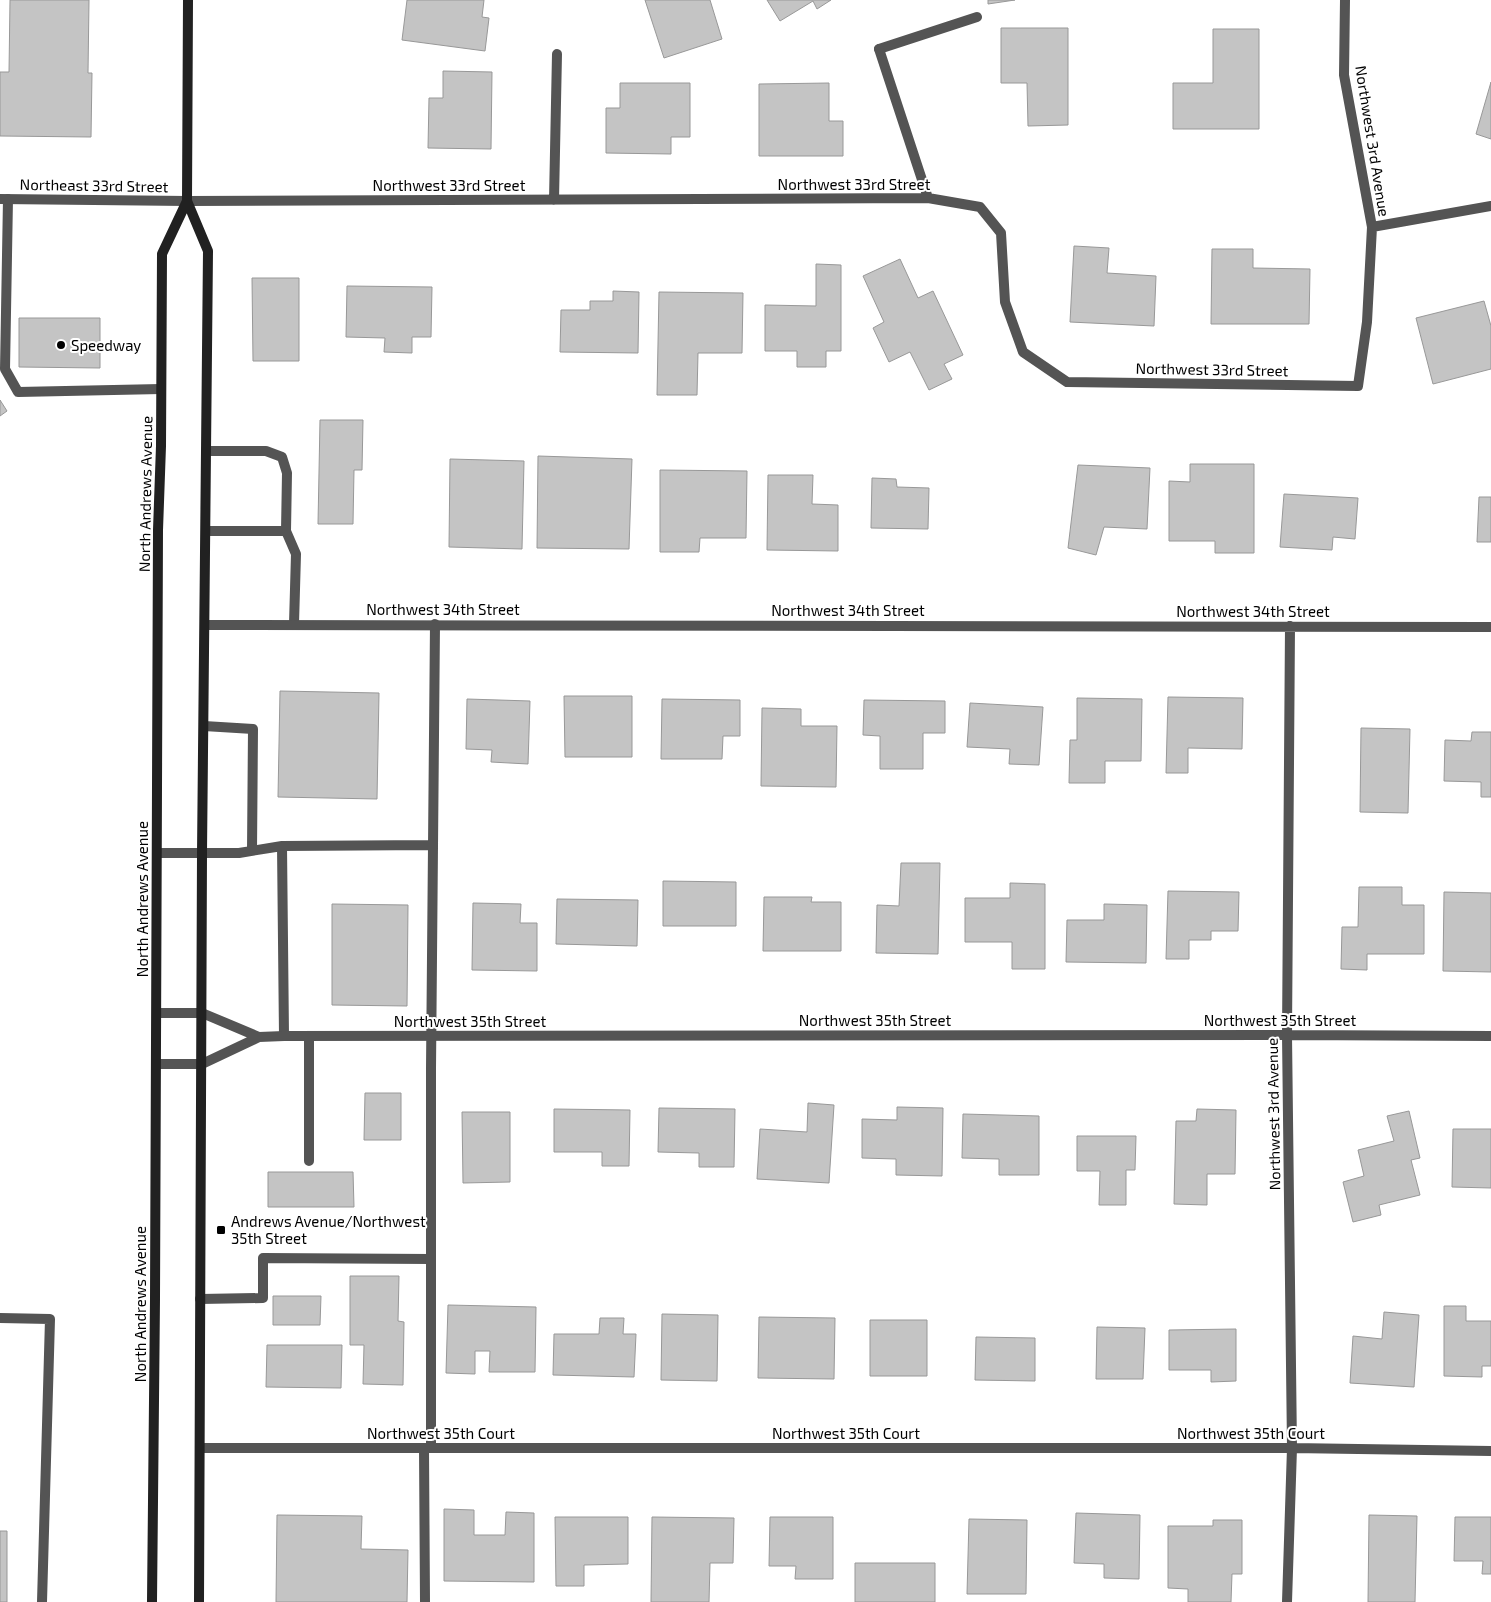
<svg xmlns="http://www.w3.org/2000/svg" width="1491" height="1602" font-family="'Exo 2',sans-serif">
  <rect width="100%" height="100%" fill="#fff"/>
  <path fill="#c4c4c4" stroke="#989898" d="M10,0H89L88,73H92L91,137L0,136V72H9Z
    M407,0H484L482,17L489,18L485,51L402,40Z
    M645,0H710L722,39L664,58Z
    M767,0H831L817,9L813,1L780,21Z
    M988,0H1015L988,4Z
    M1001,28H1068V125L1028,126L1027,83H1001Z
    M1213,29H1259V129H1173V83H1213Z
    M443,71L492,72L491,149L428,148L429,98H443Z
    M1491,82V139L1476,134Z
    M620,83H690V137H671V154L606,153V108H620Z
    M829,83V121H843V156H759V84Z
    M1074,246L1109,248L1107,273L1156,276L1154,326L1070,322Z
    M1212,249H1253V268L1310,269L1309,324H1211Z
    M900,259L918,298L933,291L963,355L944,364L952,379L929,390L910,352L889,362L873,328L884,322L863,276Z
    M816,264L841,265V351H826V367H797V351H765V305L816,306Z
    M252,278H299V361H253Z
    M347,286L432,287L431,337H412V353L384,352L385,338L346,337Z
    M613,291L639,292L638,353L560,352L561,310H590V301H613Z
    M659,292L743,293L742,353H698L697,395H657Z
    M1484,301L1491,326V369L1433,384L1416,318Z
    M19,318H100V368L19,367Z
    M0,400L7,411L0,416Z
    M320,420H363L362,470H354L353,524H318Z
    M538,456L632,459L629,549L537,548Z
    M450,459L524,461L522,549L449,547Z
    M1190,464H1254V553H1215V541H1169V481L1190,482Z
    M1078,465L1150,468L1147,529L1104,527L1096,555L1068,548Z
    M660,470L747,471L746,538H700L699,552H660Z
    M768,475H813L812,504L838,505V551L767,550Z
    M872,478L896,479L897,487L929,488L928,529L871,528Z
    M1284,494L1358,498L1355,539L1333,537L1332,550L1280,547Z
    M1479,497H1491V542H1477Z
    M280,691L379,693L377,799L278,797Z
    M564,696H632V757H565Z
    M1168,697L1243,698L1242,749L1188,748V773H1166Z
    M1077,698L1142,699L1141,761H1105V783H1069L1070,740H1077Z
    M467,699L530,701L528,764L491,762L492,750L466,749Z
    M662,699L740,700V736H723L722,759H661Z
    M864,700L945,701V733H923V769H880V736L863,735Z
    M970,703L1043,707L1039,765L1009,764L1010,749L967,747Z
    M762,708L801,709V726H837L836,787L761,786Z
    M1361,728L1410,729L1408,813L1360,812Z
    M1472,732H1491V797H1481V782L1444,781L1445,740L1471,741Z
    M901,863H940L938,954L876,953L877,905L899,906Z
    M663,881L736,882V926H663Z
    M1010,883L1045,884V969H1012V942H965V898H1010Z
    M1359,887H1402V905H1424V954H1367V970L1341,969L1342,927H1358Z
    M1168,891L1239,892L1238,931H1211V940H1189V959H1166Z
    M1444,892L1491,893V972L1443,971Z
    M764,897H812L811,902H841V951H763Z
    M557,899L638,900L637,946L556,944Z
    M473,903L521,904L520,923H537V971L472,970Z
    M332,904L408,905L407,1006L332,1005Z
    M1104,904L1147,905L1146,963L1066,962L1067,920H1104Z
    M365,1093H401V1140H364Z
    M808,1103L834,1105L829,1183L757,1179L760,1129L807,1132Z
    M897,1107L943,1108L942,1176L896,1175V1159L862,1158V1119L897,1120Z
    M659,1108L735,1109L734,1167H699V1153L658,1152Z
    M554,1109L630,1110L629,1166H602V1152H554Z
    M1197,1109L1236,1110L1235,1174H1207V1205L1174,1204L1176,1121H1196Z
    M1409,1111L1420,1158L1411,1160L1420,1195L1379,1205L1381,1215L1353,1222L1343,1182L1364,1176L1358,1150L1394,1141L1387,1116Z
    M462,1112H510V1182L463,1183Z
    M963,1114L1039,1116V1175H999V1159L962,1158Z
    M1453,1129H1491V1188L1452,1187Z
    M1077,1136H1136L1135,1170H1126V1205H1099L1100,1171H1077Z
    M268,1172H353L354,1207H268Z
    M350,1276H399L398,1321L404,1322L403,1385L363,1384L364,1345H350Z
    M273,1296H321L320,1325H273Z
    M448,1305L536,1307L535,1372H489L490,1351H475V1374L446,1373Z
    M1444,1306H1466V1321H1491V1366H1482V1377L1444,1376Z
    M1384,1312L1419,1315L1414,1387L1350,1383L1353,1336L1382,1339Z
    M662,1314L718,1315L717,1381L661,1380Z
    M759,1317L835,1318L834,1379L758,1378Z
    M600,1318H624L623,1334H636L634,1377L553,1375L554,1334H599Z
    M870,1320H927V1376H870Z
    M1097,1327L1145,1328L1143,1379H1096Z
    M1236,1329V1381L1211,1382V1370H1169V1330Z
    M976,1337L1035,1338V1381L975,1380Z
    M267,1345H342L341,1388L266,1387Z
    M444,1509L474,1510V1535H505L506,1512L534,1513V1582L444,1581Z
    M1076,1513L1140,1515L1139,1579L1104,1578V1564L1074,1563Z
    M277,1515L362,1516L361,1549L408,1550L407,1602H276Z
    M1369,1515L1417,1516L1415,1602H1368Z
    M555,1517H628V1564L584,1565V1586H556Z
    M652,1517L734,1518L733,1563H710L709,1602H651Z
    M770,1517H833V1579H795L796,1566H769Z
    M1455,1517H1491V1574H1482L1483,1561H1454Z
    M969,1519L1027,1520L1026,1594H967Z
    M1213,1520H1242V1574H1232L1231,1602H1188V1589L1168,1588V1526H1213Z
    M0,1531H7V1602H0Z
    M855,1563H935V1602H855Z"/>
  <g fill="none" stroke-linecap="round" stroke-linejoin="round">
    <path stroke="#545454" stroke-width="10" d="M879,49L977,17
      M8,199L5,369L18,392L161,389
      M207,451H266L282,457L287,473L286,531L296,554L294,624
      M206,531H286
      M204,726L253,729L252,851
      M282,846L284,1036
      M157,853H239L282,846L433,845
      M309,1036V1161
      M200,1299L263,1298V1258L431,1259
      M0,1318L50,1319L42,1602
      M424,1448L425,1602
      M431,1448V1069L435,624"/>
    <path stroke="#545454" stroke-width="10" d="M1345,0L1344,75L1372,227
      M879,49L928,198
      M0,199L187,201L928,198L980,207L1001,233L1005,302L1023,352L1067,382L1358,386L1367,322L1372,227L1491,206
      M554,200L557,54
      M205,625L1491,627
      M157,1013H202L259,1037
      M156,1064H202L259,1037L284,1036L1287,1035L1491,1036
      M200,1448H1292L1491,1451
      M1287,1602L1292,1448L1287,1035L1290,626"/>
    <path stroke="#212121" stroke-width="10" d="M188,0L187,201L208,251L202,853L199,1602
      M152,1602L155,1299L158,530L161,446L162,254L187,201"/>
  </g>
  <g fill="#000" stroke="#fff" stroke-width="2">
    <circle cx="61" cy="345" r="5"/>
    <rect x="216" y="1225" width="10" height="10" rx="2.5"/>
  </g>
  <g text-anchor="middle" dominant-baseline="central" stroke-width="4" stroke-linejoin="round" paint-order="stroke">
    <g font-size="15" fill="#000" stroke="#fff">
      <text transform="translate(1373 141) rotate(81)">Northwest 3rd Avenue</text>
      <text x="854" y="184">Northwest 33rd Street</text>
      <text transform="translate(94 185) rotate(1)">Northeast 33rd Street</text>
      <text x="449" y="185">Northwest 33rd Street</text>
      <text transform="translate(1212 369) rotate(1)">Northwest 33rd Street</text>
      <text transform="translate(145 494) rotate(-89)">North Andrews Avenue</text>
      <text x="443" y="609">Northwest 34th Street</text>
      <text x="848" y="610">Northwest 34th Street</text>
      <text x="1253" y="611">Northwest 34th Street</text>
      <text transform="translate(142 899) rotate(-90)">North Andrews Avenue</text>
      <text x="875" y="1020">Northwest 35th Street</text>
      <text x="1280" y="1020">Northwest 35th Street</text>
      <text x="470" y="1021">Northwest 35th Street</text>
      <text transform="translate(1273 1114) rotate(-91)">Northwest 3rd Avenue</text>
      <text transform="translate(140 1304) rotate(-90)">North Andrews Avenue</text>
      <text x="441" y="1433">Northwest 35th Court</text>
      <text x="846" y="1433">Northwest 35th Court</text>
      <text x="1251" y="1433">Northwest 35th Court</text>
    </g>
    <g font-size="15" fill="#000" stroke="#fff" text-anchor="start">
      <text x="71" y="345">Speedway</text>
      <text x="231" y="1221">Andrews Avenue/Northwest<tspan x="231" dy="17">35th Street</tspan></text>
    </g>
  </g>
</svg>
